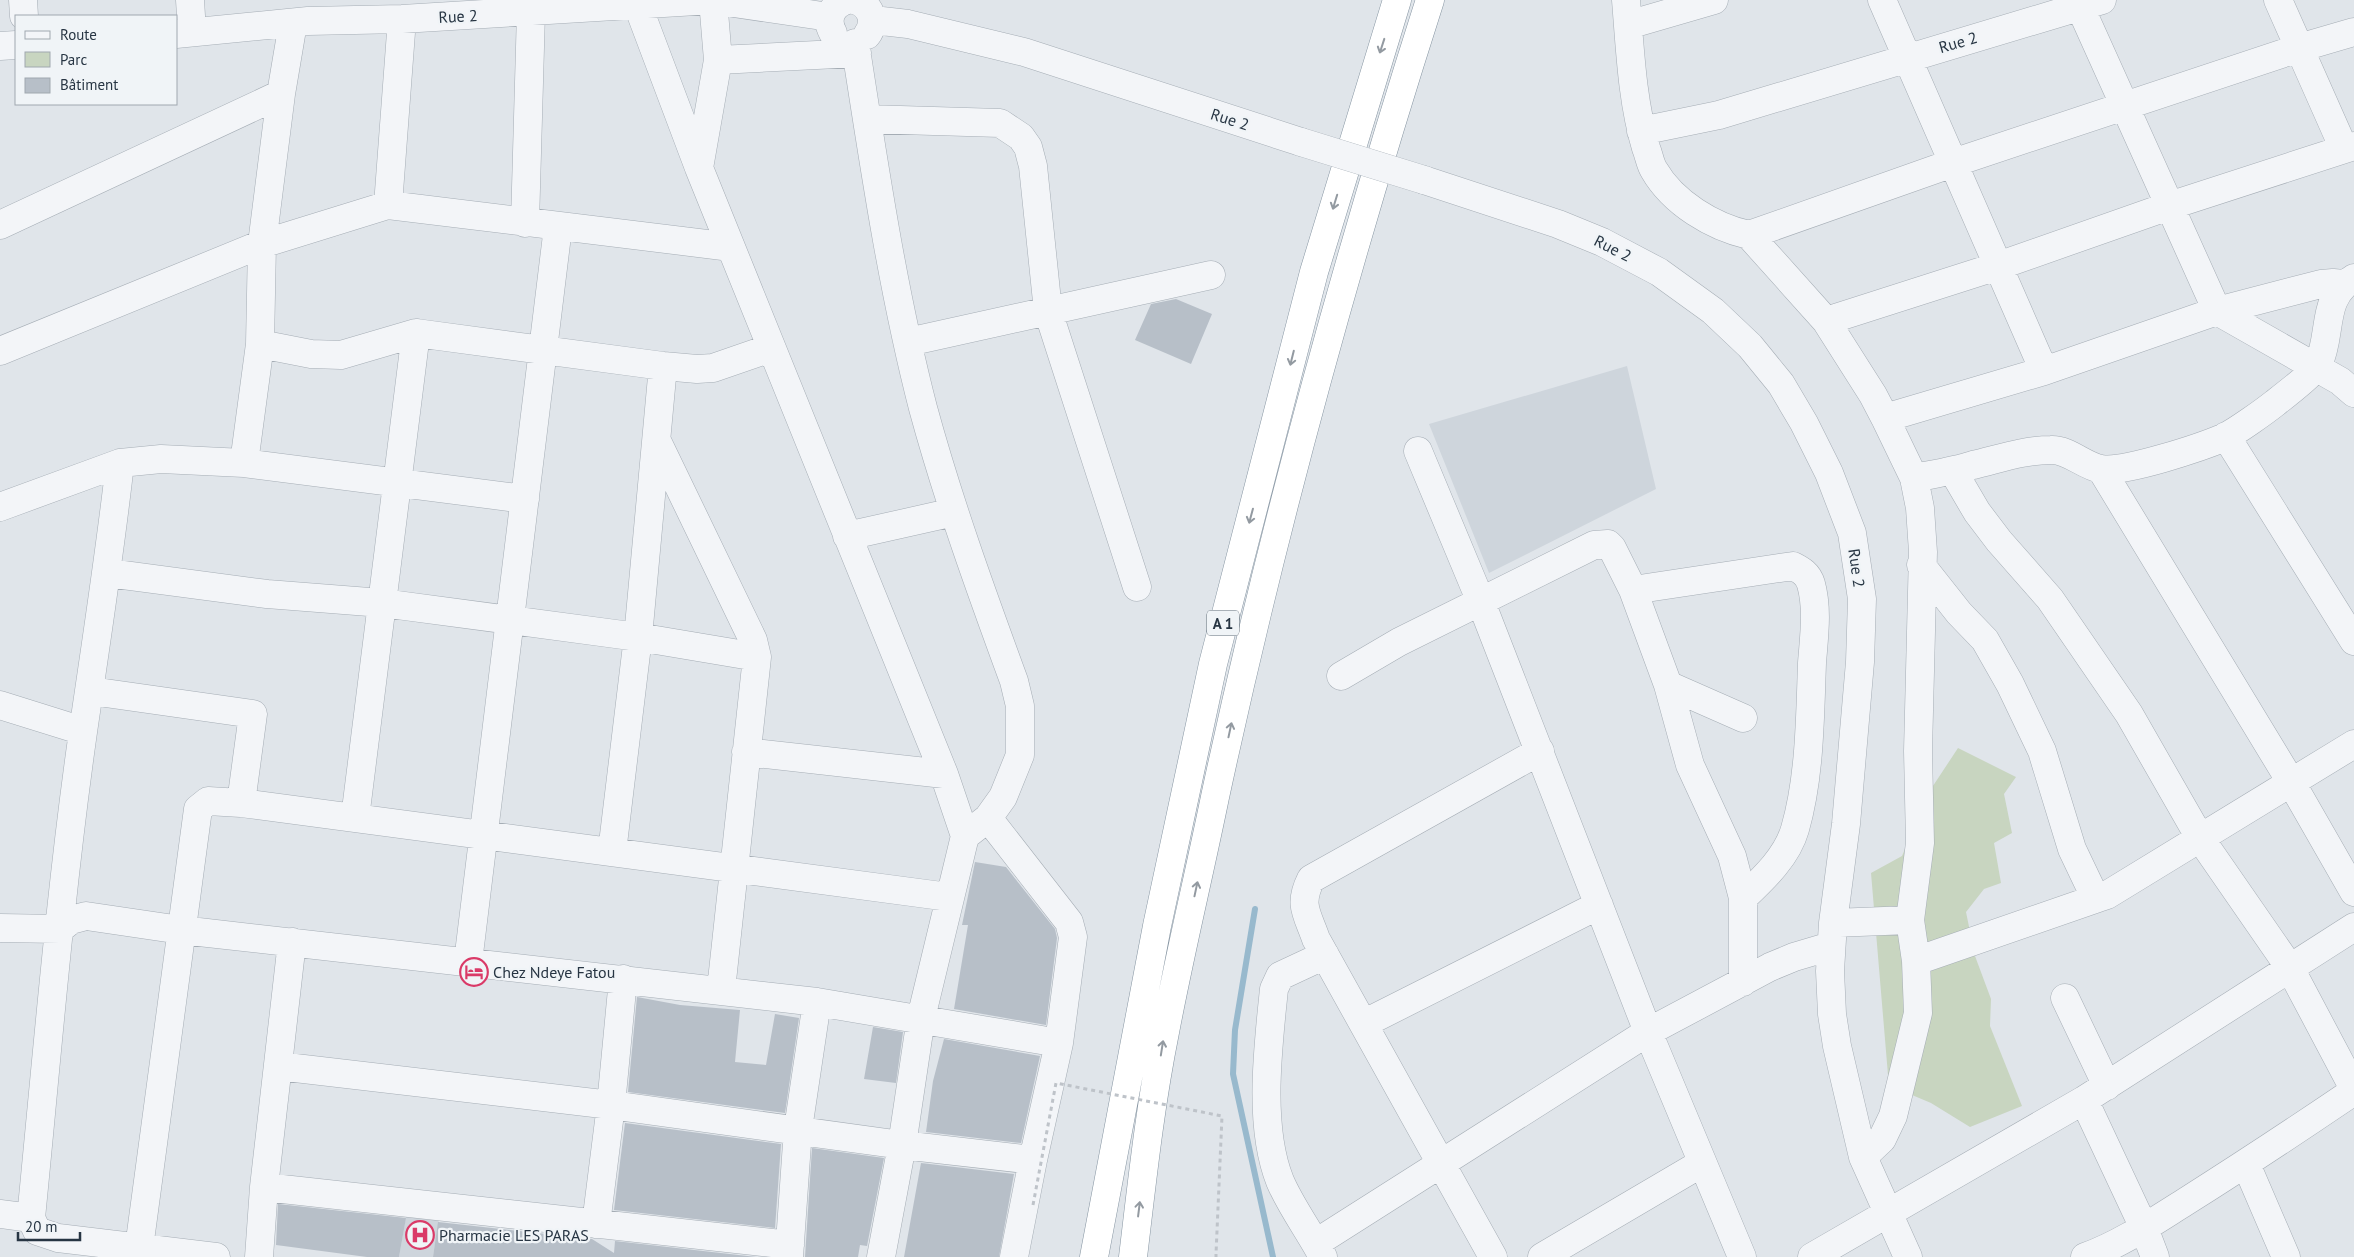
<svg xmlns="http://www.w3.org/2000/svg" width="2354" height="1257" font-family="'PT Sans',sans-serif">
  <rect width="100%" height="100%" fill="#e0e5ea"/>
  <path fill="#ced5dc" d="M1627,366L1656,489L1489,573L1429,424Z
    M407,1211L440,1213L433,1257H399Z"/>
  <path fill="#c8d5c0" d="M1958,748L2016,777L2004,794L2012,833L1994,843L2001,883L1984,889L1966,912L1975,956L1991,999L1990,1026L2022,1106L1970,1127L1931,1103L1912,1095L1888,1075L1871,873L1902,856L1929,792Z"/>
  <g fill="none" stroke-linecap="round" stroke-linejoin="round">
    <path stroke="#98b9cd" stroke-width="6" d="M1255,909L1235,1030L1233,1074L1273,1257"/>
  </g>
  <path fill="#b7bfc8" d="M1176,299L1212,314L1191,364L1135,340L1151,304Z
    M975,862L1006,867L1055,929L1057,938L1046,1025L954,1009L968,925H962Z
    M637,997L680,1005L740,1010L735,1062L766,1065L775,1014L799,1018L785,1113L628,1092Z
    M873,1027L903,1032L896,1083L864,1079Z
    M944,1039L1040,1056L1021,1143L926,1132L933,1081Z
    M625,1123L781,1144L775,1228L614,1210Z
    M812,1148L884,1158L867,1246L860,1245L858,1257H805Z
    M921,1163L1014,1174L999,1257H904Z
    M278,1204L406,1218L399,1257H367L276,1245Z
    M438,1222L592,1239L614,1253L615,1241L756,1257H433Z"/>
  <g fill="none" stroke-linecap="round" stroke-linejoin="round">
    <defs>
      <path id="minor" d="M23,0L24,16
        M190,0L192,32
        M713,0L718,60
        M854,0C871,4 877,22 867,35
        M1626,0C1630,49 1632,101 1646,148C1649,155 1650,164 1654,170C1673,203 1713,227 1749,235L1953,163L2299,48L2354,32
        M1882,0L2044,371
        M2077,0L2217,311L2340,381L2354,393
        M2278,0L2344,149
        M638,6L699,168L944,774L965,836L921,1018L902,1145L881,1257
        M873,20L908,24L1024,52L1301,142
        M1628,25L1714,0
        M833,33C825,19 832,4 848,0
        M176,34L308,21L402,19L713,0L829,17
        M855,43C874,165 892,288 923,408C948,500 981,591 1014,681L1020,706V755L1003,797L988,818L965,836
        M0,46L16,45
        M867,119L1000,123L1021,137L1028,147L1033,166L1048,311L1137,587
        M1641,131L1719,115L2102,0
        M699,168L718,60L857,53
        M1424,180L1558,224L1602,242L1659,272L1713,311L1750,346L1781,384L1804,423L1829,473L1852,533L1862,599L1860,662L1846,824L1833,923L1830,971L1832,1014L1837,1046L1863,1157L1908,1257
        M388,205L402,19
        M525,223L531,12
        M0,225L281,94
        M1749,235L1826,321L1873,395L1885,418L2044,371L2217,311L2321,284L2333,283L2344,284
        M1826,321L1998,266L2169,206L2354,146
        M908,342L1211,275
        M260,344L311,354L341,355L416,333L663,366L697,369L713,368L771,348
        M0,351L262,244L388,205L731,247
        M1885,418L1914,478C1934,474 1954,471 1973,465C1999,459 2024,450 2051,450C2068,449 2084,466 2101,469C2124,473 2202,447 2225,437C2237,431 2265,411 2275,403C2284,396 2314,373 2318,365C2333,333 2320,298 2354,278
        M2226,436L2354,641
        M657,441L753,640L757,657L721,990
        M1418,451L1481,602L1648,1032L1742,1257
        M244,463L260,344L262,244L281,94L293,23
        M2101,469L2291,782L2354,892
        M1953,471L1977,512L1999,541L2050,599L2129,714L2200,838L2290,968L2354,1089
        M0,507L120,463L161,459L244,463L525,499
        M847,536L954,512
        M1921,565L1959,613L1985,640L2010,684L2042,751L2072,849L2093,893L2098,898L2107,895L2354,744
        M108,573L267,594L382,603L638,637L757,657
        M1633,590L1793,566C1801,570 1808,574 1811,584C1818,609 1814,637 1812,663C1810,717 1810,777 1795,829C1787,857 1763,879 1743,898
        M1341,676L1399,642L1594,545L1608,544L1612,548L1633,590L1668,685L1690,765L1732,856L1743,898V982
        M1668,685L1743,718
        M91,691L253,714L241,803
        M0,705L83,731
        M746,752L944,774
        M355,818L416,333
        M988,818L1069,922L1073,937L1059,1043L1033,1160L1014,1257
        M612,852L638,637L663,366
        M1833,923L1910,920L1920,843L1918,751L1923,552L1920,508L1914,478
        M0,928L60,929L71,920L86,916L181,930L817,1002L1059,1043
        M1916,961L2098,898
        M468,962L558,227
        M2065,998L2107,1086
        M1365,1023L1599,905
        M278,1066L611,1105L902,1145L1033,1160
        M2084,1100L2144,1228L2155,1257
        M1863,1157L1882,1139L1893,1116L1918,1013L1916,961L1910,920
        M2246,1164L2286,1257
        M264,1187L790,1245
        M0,1214L31,1218L37,1231L58,1238L216,1257
        M31,1218C47,1056 60,893 83,732C96,642 110,553 120,463
        M596,1224L611,1105L623,979
        M1316,1243L1648,1032L1770,967L1794,957L1831,946
        M139,1248L198,809L208,801L241,803L949,897
        M259,1257L264,1187L292,942
        M789,1257L798,1129L817,1002
        M1323,1257C1310,1232 1291,1207 1280,1181C1258,1126 1268,1047 1274,989L1280,976L1325,955
        M1493,1257L1316,939C1307,913 1298,905 1311,879L1540,751
        M1542,1257L1702,1163
        M1812,1257L2084,1100L2354,927
        M2085,1257C2121,1244 2153,1222 2185,1202C2242,1166 2298,1129 2354,1091"/>
      <path id="highway" d="M1094,1257L1157,926L1213,664L1314,272L1397,0
        M1133,1257C1142,1182 1150,1106 1165,1032C1180,953 1199,875 1215,797C1273,528 1346,262 1430,0"/>
    </defs>
    <use href="#minor" stroke="#a5adb5" stroke-width="29"/>
    <use href="#highway" stroke="#8695a2" stroke-width="29"/>
    <path stroke="#bec3c9" stroke-width="3" stroke-dasharray="4 4" stroke-linecap="butt" d="M1216,1257V1254"/>
    <use href="#minor" stroke="#f3f5f8" stroke-width="28"/>
    <use href="#highway" stroke="#fff" stroke-width="28"/>
    <defs>
      <path id="minor-bridge" d="M1301,142L1424,180"/>
    </defs>
    <use href="#minor-bridge" stroke="#a5adb5" stroke-width="29" stroke-linecap="butt"/>
    <path stroke="#bec3c9" stroke-width="3" stroke-dasharray="4 4" stroke-linecap="butt" d="M1033,1205L1056,1083L1222,1116L1216,1254"/>
    <use href="#minor-bridge" stroke="#f3f5f8" stroke-width="28"/>
  </g>
  <defs><path id="oneway-shaft" d="M-6 0H5M1.5-3L5.5 0L1.5 3" fill="none" stroke-width="1.6" stroke-linecap="round" stroke-linejoin="round" transform="scale(1.25)"/></defs>
  <g stroke="#939aa1">
    <use href="#oneway-shaft" transform="translate(1382 46) rotate(108)"/>
    <use href="#oneway-shaft" transform="translate(1335 202) rotate(107)"/>
    <use href="#oneway-shaft" transform="translate(1292 358) rotate(104)"/>
    <use href="#oneway-shaft" transform="translate(1251 516) rotate(105)"/>
    <use href="#oneway-shaft" transform="translate(1230 730) rotate(-78)"/>
    <use href="#oneway-shaft" transform="translate(1196 889) rotate(-78)"/>
    <use href="#oneway-shaft" transform="translate(1162 1048) rotate(-81)"/>
    <use href="#oneway-shaft" transform="translate(1139 1209) rotate(-83)"/>
  </g>
  <defs>
    <symbol id="hotel-ring" viewBox="-11 -11 22 22"><circle r="9.5" fill="#f0f4f7" stroke="#da3a68" stroke-width="1.5"/><path d="M-6-4.5h1.5V1H6V5H4.5V3h-9V5H-6ZM-4 0a1.8 1.8 0 1 1 3.6 0ZM.5 0V-2.5h3Q6-2.5 6 0Z" fill="#da3a68"/></symbol>
    <symbol id="hospital-ring" viewBox="-11 -11 22 22"><circle r="9.5" fill="#f0f4f7" stroke="#da3a68" stroke-width="1.5"/><path d="M-5-5h3v3.5h4V-5h3V5h-3V1.5h-4V5h-3Z" fill="#da3a68"/></symbol>
  </defs>
  <g fill-rule="evenodd">
    <use href="#hotel-ring" x="458" y="956" width="32" height="32"/>
    <use href="#hospital-ring" x="404" y="1219" width="32" height="32"/>
  </g>
  <g text-anchor="middle" dominant-baseline="central" stroke-width="4.5" stroke-linejoin="round" paint-order="stroke">
    <rect fill="#f0f4f7" stroke="#636e79" stroke-width="1" x="1207" y="610.5" width="32" height="25" rx="4"/>
    <g font-size="15" font-weight="bold" fill="#273543">
      <text x="1223" y="623">A 1</text>
    </g>
    <g font-size="16" fill="#273543" stroke="#f0f4f7">
      <text transform="translate(458 16) rotate(-3)">Rue 2</text>
      <text transform="translate(1958 42) rotate(-16)">Rue 2</text>
      <text transform="translate(1230 119) rotate(18)">Rue 2</text>
      <text transform="translate(1613 248) rotate(27)">Rue 2</text>
      <text transform="translate(1857 568) rotate(82)">Rue 2</text>
    </g>
    <g font-size="16" fill="#273543" stroke="#f0f4f7" text-anchor="start">
      <text x="493" y="972">Chez Ndeye Fatou</text>
      <text x="439" y="1235">Pharmacie LES PARAS</text>
    </g>
  </g>
  <rect x="15" y="15" width="162" height="90" fill="#f0f4f7" stroke="#a0a8af"/>
  <rect x="25" y="31" width="25" height="8" fill="#f3f5f8" stroke="#a0a8af"/>
  <text x="60" y="40" font-size="15" fill="#273543">Route</text>
  <rect x="25" y="52" width="25" height="15" fill="#c8d5c0" stroke="#a0a8af"/>
  <text x="60" y="65" font-size="15" fill="#273543">Parc</text>
  <rect x="25" y="78" width="25" height="15" fill="#b7bfc8" stroke="#a0a8af"/>
  <text x="60" y="90" font-size="15" fill="#273543">Bâtiment</text>
  <path d="M18 1232v8h62v-8" fill="none" stroke="#273543" stroke-width="2.5"/>
  <text x="25" y="1232" font-size="15" fill="#273543" stroke="#f0f4f7" stroke-width="4" paint-order="stroke">20 m</text>
</svg>
